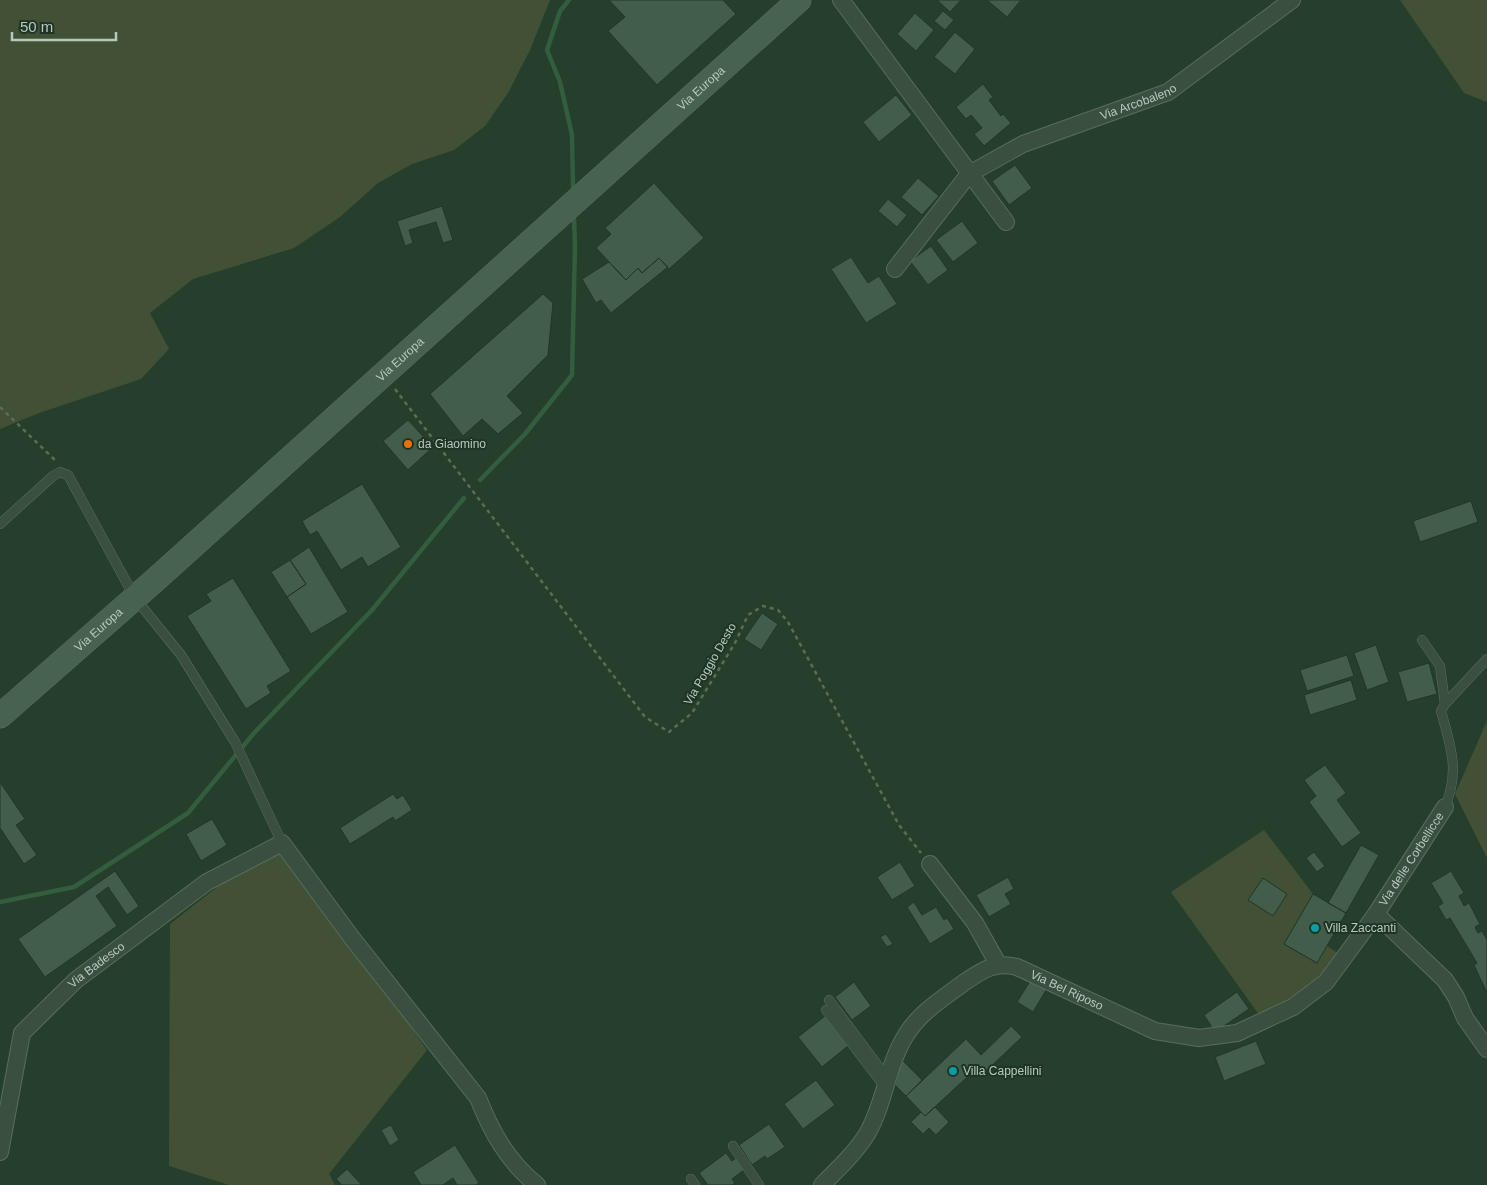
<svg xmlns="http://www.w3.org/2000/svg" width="1487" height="1185" font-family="Arial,sans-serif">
  <rect width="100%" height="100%" fill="#263f2c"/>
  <path fill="#425136" d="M0,0H550L530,50L508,93L485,126L454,150L412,164L378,183L340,217L294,248L193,279L150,313L169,349L141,379L39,413L0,429Z
    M1400,0H1487V102L1464,93Z
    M1487,721V858L1455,794Z
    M1264,830L1313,894L1284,944L1316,963L1327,946L1339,954L1309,991L1260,1016L1171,892Z
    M285,850L427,1050L329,1174L335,1185H229L169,1166L170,924L221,884Z"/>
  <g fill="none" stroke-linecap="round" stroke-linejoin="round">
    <path stroke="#335d3f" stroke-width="4.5" d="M569,0L560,11L547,50L560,82L572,135L573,187
      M480,480L525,434L572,375L575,246L574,219
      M0,902L74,887L188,813L254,733L372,610L464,498"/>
  </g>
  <path fill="#425e4a" stroke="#213627" d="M609,0H723L736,14L657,85L608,31L625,17Z
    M937,0H961L950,12Z
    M987,0H1021L1007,17Z
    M943,11L954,20L945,30L934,21Z
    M915,13L934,30L916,51L897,34Z
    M955,32L975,49L955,74L934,57Z
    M983,84L993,97L989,100L1001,116L1003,114L1011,123L984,146L974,134L982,128L971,115L966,119L956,107Z
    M896,95L912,115L879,142L863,122Z
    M1015,165L1032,188L1009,205L992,181Z
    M918,178L939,196L922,215L901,197Z
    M654,183L704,238L669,269L659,258L642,273L638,268L626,280L596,248L611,234L605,228Z
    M888,199L907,215L897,227L878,211Z
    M442,206L453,240L443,243L436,222L409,230L413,243L405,246L397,221Z
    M962,221L978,243L953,262L936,240Z
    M931,246L948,270L928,285L910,261Z
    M851,257L868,283L879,276L897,304L866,323L831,269Z
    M659,258L668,267L611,313L601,300L596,303L582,279L609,262L626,280L638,268L642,273Z
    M543,294L553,303L548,355L507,396L523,413L498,434L482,419L463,436L430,394Z
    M408,420L433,447L408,470L383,441Z
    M362,484L401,547L368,567L362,557L341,570L317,531L310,535L302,521Z
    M1471,501L1478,522L1420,542L1413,521Z
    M309,547L348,612L311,634L287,597L306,584L290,560Z
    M290,560L306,584L287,597L271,572Z
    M233,578L291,671L267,686L271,693L246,709L187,616L211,601L206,594Z
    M762,613L778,624L761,650L744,639Z
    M1376,645L1389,682L1367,690L1354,653Z
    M1347,655L1354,676L1307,691L1300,670Z
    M1429,663L1437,694L1407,702L1398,672Z
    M1351,680L1357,700L1310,715L1304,695Z
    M1325,765L1346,793L1337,800L1361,833L1342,847L1309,802L1316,796L1304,780Z
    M0,782L25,819L16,825L37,855L24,864L0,828Z
    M393,794L397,799L403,795L412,810L395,821L393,817L350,844L340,828Z
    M212,819L227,845L201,861L186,834Z
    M1361,845L1379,855L1346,913L1328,903Z
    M1314,852L1325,866L1317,872L1306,858Z
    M900,862L915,886L892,900L877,877Z
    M115,871L139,906L127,915L108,887L96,896L117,926L45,977L18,939Z
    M1451,871L1464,893L1459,896L1464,906L1469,903L1480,924L1475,927L1478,933L1482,931L1487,940V993L1474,965L1477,963L1450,918L1446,920L1438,906L1443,903L1431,883Z
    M1008,877L1014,889L1005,894L1011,904L989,917L976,895Z
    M1263,878L1287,894L1273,916L1248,900Z
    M1313,894L1346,913L1317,963L1284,944Z
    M914,902L922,915L936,907L944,920L947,918L954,929L930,944L907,907Z
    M886,934L893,944L887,947L880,937Z
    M1032,978L1048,987L1033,1012L1017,1002Z
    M854,982L871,1006L852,1020L835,997Z
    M1237,992L1249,1009L1215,1032L1204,1015Z
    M825,1016L848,1046L822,1067L798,1037Z
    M1011,1026L1022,1037L983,1074L977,1068L925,1116L906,1096L966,1039L981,1055Z
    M1256,1041L1266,1064L1224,1081L1215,1057Z
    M901,1059L922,1080L906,1096L895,1085Z
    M816,1080L835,1105L803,1129L784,1104Z
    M935,1107L949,1122L936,1135L929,1128L923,1134L911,1122L921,1112L925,1116Z
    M769,1124L785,1147L767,1159L765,1156L752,1165L739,1145Z
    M391,1125L399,1140L390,1146L381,1130Z
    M455,1145L479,1183L476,1185H457L453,1178L443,1185H421L413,1172Z
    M726,1153L732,1161L736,1158L744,1170L732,1179L735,1183L732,1185H708L699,1173Z
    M347,1169L360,1183L361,1185H342L336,1179Z"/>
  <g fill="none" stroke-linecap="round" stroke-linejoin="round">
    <defs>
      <path id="service" d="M0,524L53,476L60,472L68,475L135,598L181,655L235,742L282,843
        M1422,640L1440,666L1445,704
        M1445,807C1460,770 1451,748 1441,711L1445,704L1487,659
        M829,1000L888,1079
        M826,1010L885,1087
        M733,1146L759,1185
        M691,1179L695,1185"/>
      <g id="minor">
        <path d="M841,0L1006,222"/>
        <path id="s1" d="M895,269L969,174L1023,144L1168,92L1292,0"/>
        <path d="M930,864L975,923L998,964"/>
        <path d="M1376,914L1445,980L1456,997L1465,1018L1487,1049"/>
        <path id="s2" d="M0,1152L22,1033L76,980L207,882L282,843L352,938L478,1098C491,1131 508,1162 537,1185"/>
        <path id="s3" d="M822,1185C838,1169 855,1153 867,1134C885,1103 887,1065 906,1035C919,1013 942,999 962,984C981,971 994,961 1017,967L1155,1031L1199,1038L1237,1033L1293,1007L1326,982L1376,914L1445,807"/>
      </g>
      <g id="secondary">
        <path id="s4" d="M0,716L154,581L799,0"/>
      </g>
    </defs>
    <use href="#service" stroke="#586d5e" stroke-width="10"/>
    <use href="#minor" stroke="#586d5e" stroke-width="18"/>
    <use href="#secondary" stroke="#586d5e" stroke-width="25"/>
    <path stroke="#5a6d57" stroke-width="2.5" stroke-dasharray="4 4" stroke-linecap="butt" d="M395,389L645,717L669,732L692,713L735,643L748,615L763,606L778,610L788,622L899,825L921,853
      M0,407L57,462"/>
    <use href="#service" stroke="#3a4f40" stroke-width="9"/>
    <use href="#minor" stroke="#3a4f40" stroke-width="16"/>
    <use href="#secondary" stroke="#486250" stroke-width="24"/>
  </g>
  <circle fill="#e8710a" stroke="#1f3425" stroke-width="2" cx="408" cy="444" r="5"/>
  <g fill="#0f9aa8" stroke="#1f3425" stroke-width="2">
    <circle cx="1315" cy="928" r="5"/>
    <circle cx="953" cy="1071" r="5"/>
  </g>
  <g text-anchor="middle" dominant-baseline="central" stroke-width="4" stroke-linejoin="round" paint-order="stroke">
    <g font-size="12" fill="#b6cabc" stroke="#1f3425">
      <text stroke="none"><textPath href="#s4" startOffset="941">Via Europa</textPath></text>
      <text stroke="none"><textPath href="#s1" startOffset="305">Via Arcobaleno</textPath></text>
      <text stroke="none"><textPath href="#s4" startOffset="536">Via Europa</textPath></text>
      <text stroke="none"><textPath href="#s4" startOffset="131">Via Europa</textPath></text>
      <text transform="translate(710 664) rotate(-60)">Via Poggio Desto</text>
      <text stroke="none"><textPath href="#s3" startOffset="799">Via delle Corbellicce</textPath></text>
      <text stroke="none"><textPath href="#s2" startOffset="222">Via Badesco</textPath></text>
      <text stroke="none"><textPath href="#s3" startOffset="366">Via Bel Riposo</textPath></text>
    </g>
    <g font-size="12" fill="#b6cabc" stroke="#1f3425" text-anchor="start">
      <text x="418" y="444">da Giaomino</text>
      <text x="1325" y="928">Villa Zaccanti</text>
      <text x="963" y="1071">Villa Cappellini</text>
    </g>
  </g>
  <path d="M12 32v8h104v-8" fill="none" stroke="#b6cabc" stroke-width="2.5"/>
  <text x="20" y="32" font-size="15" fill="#b6cabc" stroke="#1f3425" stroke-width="4" paint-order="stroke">50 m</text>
</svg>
